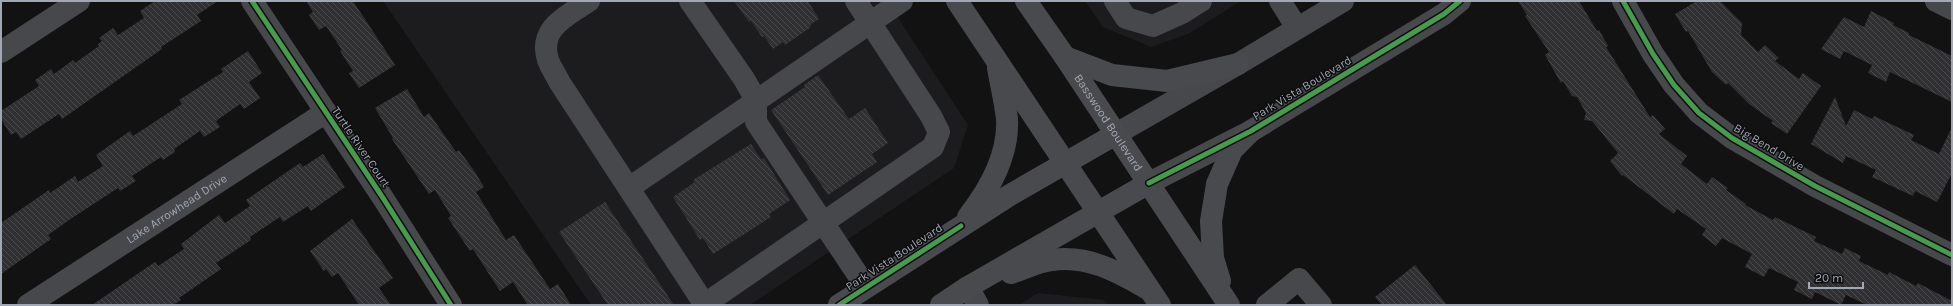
<svg xmlns="http://www.w3.org/2000/svg" width="1953" height="306" font-family="Karla,sans-serif">
  <defs>
    <pattern id="building-back-hatch" width="6" height="6" patternUnits="userSpaceOnUse"><rect width="6" height="6" fill="#303032"/><path d="M-1 5l2 2M0 0l6 6M5-1l2 2" fill="none" stroke="#4b4b4d"/></pattern>
  </defs>
  <rect width="100%" height="100%" fill="#121212"/>
  <path fill="#1c1c1e" d="M383,1H887L968,125L954,168L750,305H591Z
    M1085,1H1241L1188,34L1151,47L1103,27Z
    M1038,293L1104,300L1109,305H1019Z"/>
  <path fill="url(#building-back-hatch)" d="M155,1H218L197,15L201,21L161,47L162,49L62,119L59,114L21,139L16,132L11,135L1,119V111L39,86L35,80L51,69L54,74L73,60L75,63L99,46L98,44L102,41L99,38L113,28L118,35L144,18L140,11Z
    M306,1H353L395,65L359,88L349,73L353,71L340,51L342,50L326,26L319,30L309,15L313,12Z
    M734,1H808L819,19L810,25L811,27L785,45L783,42L773,49L764,36L762,37L751,21L749,22Z
    M1518,1H1579L1597,31L1599,30L1608,46L1606,47L1650,117L1653,115L1665,129L1659,134L1687,156L1681,164L1707,184L1712,177L1728,188L1726,190L1746,204L1745,205L1773,220L1775,217L1816,237L1814,241L1842,254L1845,248L1861,256L1859,261L1888,275L1889,272L1916,286L1918,283L1952,301V305H1867L1846,295L1841,305L1815,292L1812,299L1794,290L1798,282L1769,268L1764,277L1745,267L1752,254L1722,238L1716,246L1702,235L1706,229L1677,209L1674,214L1623,175L1622,176L1610,161L1618,153L1592,121L1584,120L1586,113L1577,97L1572,96L1563,81L1561,83L1545,55L1549,52L1525,16L1527,15Z
    M1697,1H1720L1742,23L1741,35L1758,52L1765,45L1779,58L1775,61L1799,79L1803,73L1821,86L1787,134L1771,123L1773,121L1749,104L1728,83L1726,85L1712,72L1688,31L1686,32L1675,14Z
    M1871,11L1894,23L1893,25L1909,33V35L1952,56V102L1890,72L1886,82L1868,73L1872,65L1844,51L1840,59L1821,49L1844,17L1864,27Z
    M248,51L262,73L249,82L260,98L244,109L240,104L216,121L220,127L204,137L200,131L174,149L175,152L163,160L161,157L132,176L136,181L120,191L118,188L69,220L48,235L51,239L1,274V223L49,190L50,193L75,176L78,182L103,166L96,155L130,131L133,136L182,104L179,100L223,72L221,69Z
    M818,75L849,119L865,108L888,143L872,154L877,162L828,195L771,110L805,87L804,85Z
    M407,89L424,117L429,113L456,152L459,150L475,172L484,187L476,192L506,240L514,235L550,289L558,284L571,305H525L527,304L513,282L500,291L473,249L470,251L448,218L451,216L435,190L429,194L392,139L393,138L375,108Z
    M1835,97L1846,126L1854,110L1872,119L1874,116L1914,135L1911,140L1939,154L1952,127V173L1937,202L1915,191L1913,196L1872,177L1876,170L1846,156L1843,163L1811,144Z
    M751,144L761,159L764,158L790,200L769,214L771,217L713,254L703,238L700,240L673,197L695,182L693,180Z
    M323,154L345,187L311,211L308,206L283,222L280,217L250,237L251,240L216,263L221,269L179,298L181,300L173,305H92L155,262L158,266L184,249L181,244L219,215L225,223L250,206L246,200L300,163L303,167Z
    M605,202L674,305H608L559,232Z
    M352,219L393,278L379,288L391,305H359L338,273L332,277L326,269L324,271L310,251Z
    M1415,265L1447,305H1382L1375,297Z"/>
  <g fill="none" stroke-linecap="round" stroke-linejoin="round">
    <g stroke="#46484b" stroke-width="22">
      <path d="M252,1L383,198L451,305"/>
      <path d="M589,1C567,16 538,28 548,60C551,68 556,75 560,83L705,305"/>
      <path d="M690,1L744,79L756,100V122L866,287"/>
      <path d="M1115,1L1126,18L1153,26L1182,13L1201,1"/>
      <path d="M1280,1L1297,28"/>
      <path d="M1623,1L1653,54L1674,85L1699,113L1732,138L1815,186L1952,255"/>
      <path d="M1936,1L1952,9"/>
      <path d="M1,52L79,1"/>
      <path d="M1116,134L1238,64L1343,1"/>
      <path d="M1149,183L1251,131L1444,14L1460,1"/>
      <path d="M629,188L902,1"/>
      <path d="M968,287L978,305"/>
      <path d="M705,304L933,147L939,132L931,116L856,1"/>
      <path id="s1" d="M28,305L326,112"/>
      <path d="M1267,305L1299,279L1321,305"/>
    </g>
    <g stroke="#494a4d" stroke-width="22">
      <path d="M957,1L1160,305"/>
      <path id="s2" d="M1026,1L1065,57L1229,305"/>
      <path d="M1065,57L1112,75L1167,81L1238,64"/>
      <path d="M968,217C989,190 1009,155 1007,119C1005,102 1001,85 998,68"/>
      <path d="M1011,273C1024,269 1039,261 1052,260C1087,255 1117,271 1146,288"/>
      <path d="M1220,281L1213,258L1211,221L1217,184L1232,150L1251,131"/>
      <path d="M839,305L1010,195L1116,134"/>
      <path d="M941,305L968,287L1149,183"/>
    </g>
    <defs>
      <path id="cycleway" d="M252,1L383,198L451,305
        M1623,1L1653,54L1674,85L1699,113L1732,138L1815,186L1952,255
        M1149,183L1251,131L1444,14L1460,1
        M839,305L961,226"/>
    </defs>
    <use href="#cycleway" stroke="#0d0d0e" stroke-width="8"/>
    <use href="#cycleway" stroke="#469c4c" stroke-width="5"/>
  </g>
  <g text-anchor="middle" dominant-baseline="central" stroke-width="3" stroke-linejoin="round" paint-order="stroke">
    <g font-size="12" fill="#a1a7b5" stroke="#0d0d0e">
      <text transform="translate(1302 88) rotate(-31)">Park Vista Boulevard</text>
      <text stroke="none"><textPath href="#s2" startOffset="147">Basswood Boulevard</textPath></text>
      <text transform="translate(361 147) rotate(56)">Turtle River Court</text>
      <text transform="translate(1769 147) rotate(31)">Big Bend Drive</text>
      <text stroke="none"><textPath href="#s1" startOffset="177">Lake Arrowhead Drive</textPath></text>
      <text transform="translate(894 257) rotate(-33)">Park Vista Boulevard</text>
    </g>
  </g>
  <rect width="1953" height="306" fill="none" stroke="#a1a7b5" stroke-width="4"/>
  <path d="M1809 282v6h54v-6" fill="none" stroke="#a1a7b5" stroke-width="2"/>
  <text x="1815" y="282" font-size="12" fill="#a1a7b5" stroke="#0d0d0e" stroke-width="3" paint-order="stroke">20 m</text>
</svg>
